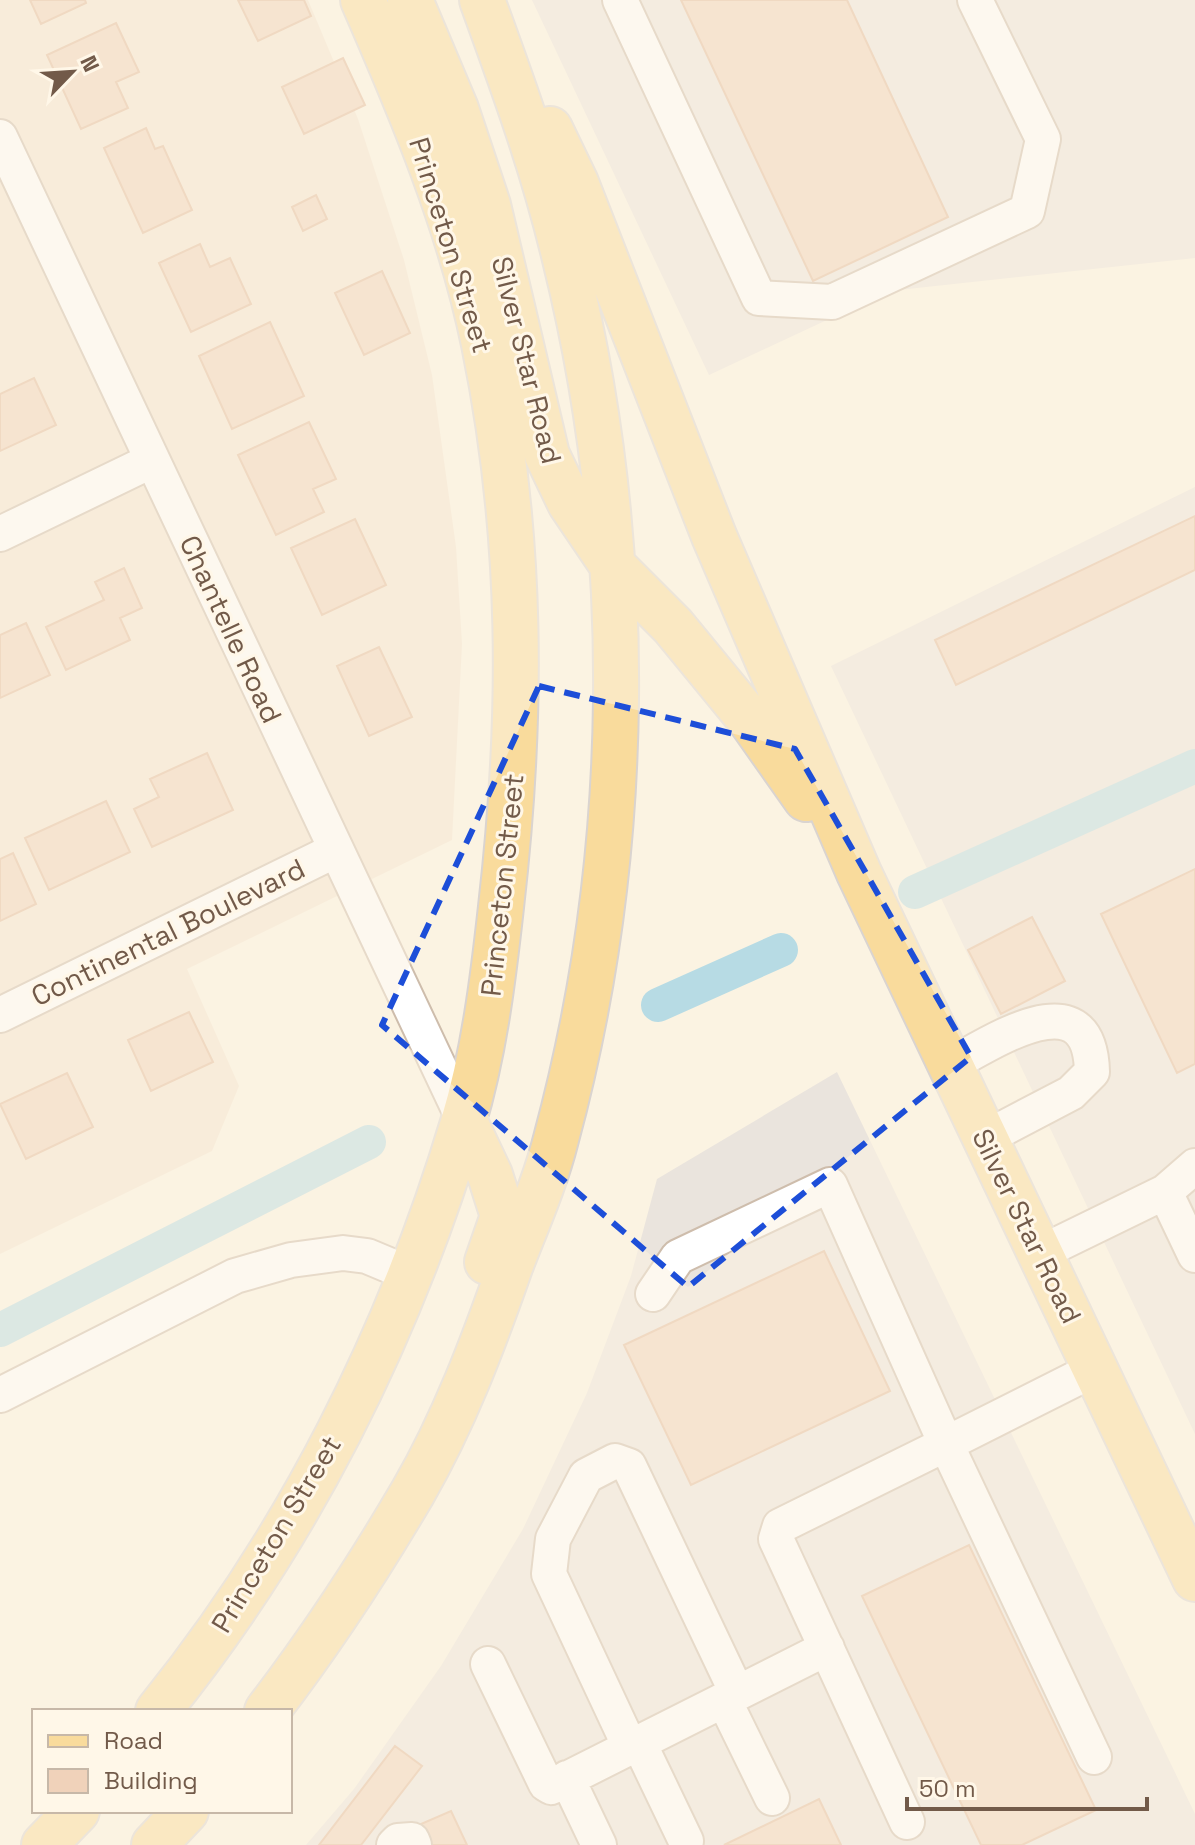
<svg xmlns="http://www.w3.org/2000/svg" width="1195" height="1845" font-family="'Space Grotesk',sans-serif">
  <rect width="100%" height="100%" fill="#fbf3e2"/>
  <path fill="#f3e5d1" d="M0,0H308L358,119L404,260L432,375L456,547L462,644L452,840L187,969L239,1086L212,1151L0,1254Z"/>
  <path fill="#eae4dd" d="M532,0H1195V258L889,291L709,375Z
    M1195,487V1434L831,666Z
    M837,1072L1195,1814V1845H306L354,1789L441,1666L523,1529L587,1393L631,1276L657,1179Z"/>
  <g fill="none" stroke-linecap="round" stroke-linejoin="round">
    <path stroke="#b7dbe4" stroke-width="34" d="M915,892L1195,766
      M658,1005L781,950
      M0,1330L369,1142"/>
  </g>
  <path fill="#f0d2ba" stroke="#e2ba9b" stroke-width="2" d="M30,0H85L86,3L41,24Z
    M238,0H304L311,16L258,41Z
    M681,0H847L948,217L813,281Z
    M116,23L139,72L116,82L128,108L81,129L47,55Z
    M343,58L365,105L304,134L282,87Z
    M146,128L155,149L163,146L192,210L143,233L104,148Z
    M316,195L327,219L303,231L292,207Z
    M200,244L210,267L230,258L251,304L191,332L159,263Z
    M382,271L410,333L364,355L335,293Z
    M270,322L304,396L232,429L199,356Z
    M34,378L56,425L0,451V394Z
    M309,422L336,479L313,489L324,512L276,535L238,455Z
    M1195,516V570L956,685L935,640Z
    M355,519L386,585L322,615L291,548Z
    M124,568L142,608L120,618L130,640L66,670L46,627L104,600L95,582Z
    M26,623L50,675L0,698V635Z
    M379,647L412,717L369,736L337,666Z
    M207,753L233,810L152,847L134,809L159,797L150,779Z
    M106,801L130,852L49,890L25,838Z
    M13,853L36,904L0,921V859Z
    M1195,869V1064L1177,1073L1101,914Z
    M1032,917L1065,981L1001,1014L968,950Z
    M189,1012L213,1062L151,1091L128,1040Z
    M67,1073L93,1127L26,1159L0,1104Z
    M824,1251L890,1391L691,1485L624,1345Z
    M969,1545L1096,1810L1022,1845H981L862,1596Z
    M395,1746L422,1766L361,1845H319Z
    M819,1799L841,1845H724Z
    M451,1811L467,1845H431L421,1824Z"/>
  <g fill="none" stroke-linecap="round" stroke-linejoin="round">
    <defs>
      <path id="minor" d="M620,0L759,298L832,302L1027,211L1043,139L975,0
        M0,137L464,1120
        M0,534L151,461
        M0,1015L336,850
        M950,1065C993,1042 1090,976 1092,1072L1071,1093L985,1138
        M1165,1192L1195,1255
        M1040,1253L1165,1192L1195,1166
        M653,1294L678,1257L830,1185L946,1444L1095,1369
        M0,1395L235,1276L291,1260L343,1253L367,1256L410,1274
        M488,1664L546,1784L551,1787L827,1648
        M724,1700L772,1798
        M639,1743L686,1841
        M630,1747L549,1574L553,1539L586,1476L615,1461L629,1466L737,1693
        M567,1778L599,1845
        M907,1822L776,1539L780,1526L946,1444L1094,1757
        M394,1845L398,1841L412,1840L414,1845"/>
      <path id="major" d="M410,0L456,109L488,205L547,455L570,503L612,565L673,626L751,721L806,799
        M550,129L576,183L714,536L859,873L1195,1579
        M464,1120L490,1175L503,1216L487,1262
        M158,1711C298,1538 399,1336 463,1123C484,1053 493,980 501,907C523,715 523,535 484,344C460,226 411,110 363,0
        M267,1711C320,1642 369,1567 413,1492C454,1421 483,1344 510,1267C526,1225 545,1183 556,1139C633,854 636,546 565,259C544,170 513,85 482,0
        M44,1845L77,1811
        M154,1845L186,1811"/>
    </defs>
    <use href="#minor" stroke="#cebdac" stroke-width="38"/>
    <use href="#major" stroke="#dad4d0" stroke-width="48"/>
    <use href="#minor" stroke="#fff" stroke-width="34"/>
    <use href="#major" stroke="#f9db9c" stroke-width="44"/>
  </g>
  <path d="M0 0H1195V1845H0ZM539,686L795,749L971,1057L688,1287L382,1025Z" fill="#fbf3e2" fill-opacity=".55" fill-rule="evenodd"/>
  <path fill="none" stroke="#1d4ed8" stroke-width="6" stroke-dasharray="16 10" stroke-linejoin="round" d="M539,686L795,749L971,1057L688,1287L382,1025Z"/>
  <g text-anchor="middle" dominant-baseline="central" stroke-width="6" stroke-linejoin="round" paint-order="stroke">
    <g font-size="28" fill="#725a49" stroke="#fff7e8">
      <text transform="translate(451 245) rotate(73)">Princeton Street</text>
      <text transform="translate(527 360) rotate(76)">Silver Star Road</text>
      <text transform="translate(231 629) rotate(65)">Chantelle Road</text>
      <text transform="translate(502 885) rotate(-84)">Princeton Street</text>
      <text transform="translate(168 932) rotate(-26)">Continental Boulevard</text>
      <text transform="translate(1027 1226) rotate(64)">Silver Star Road</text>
      <text transform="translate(276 1534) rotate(-59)">Princeton Street</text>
    </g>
  </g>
  <rect x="32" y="1709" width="260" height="104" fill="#fff7e8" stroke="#c7b8a8" stroke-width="2"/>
  <rect x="48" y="1735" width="40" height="12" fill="#f9db9c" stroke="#c7b8a8" stroke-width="2"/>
  <text x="104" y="1749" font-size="24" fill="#725a49">Road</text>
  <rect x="48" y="1769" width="40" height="24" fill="#f0d2ba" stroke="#c7b8a8" stroke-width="2"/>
  <text x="104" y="1789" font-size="24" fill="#725a49">Building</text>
  <g transform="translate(72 72) rotate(65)" stroke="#fff7e8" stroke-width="6" paint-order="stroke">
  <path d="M0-6L14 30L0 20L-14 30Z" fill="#725a49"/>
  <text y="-12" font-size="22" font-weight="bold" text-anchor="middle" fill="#725a49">N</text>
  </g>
  <path d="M907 1797v12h240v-12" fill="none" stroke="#725a49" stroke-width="4"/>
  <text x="919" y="1797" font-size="24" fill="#725a49" stroke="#fff7e8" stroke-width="6" paint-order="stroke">50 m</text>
</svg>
